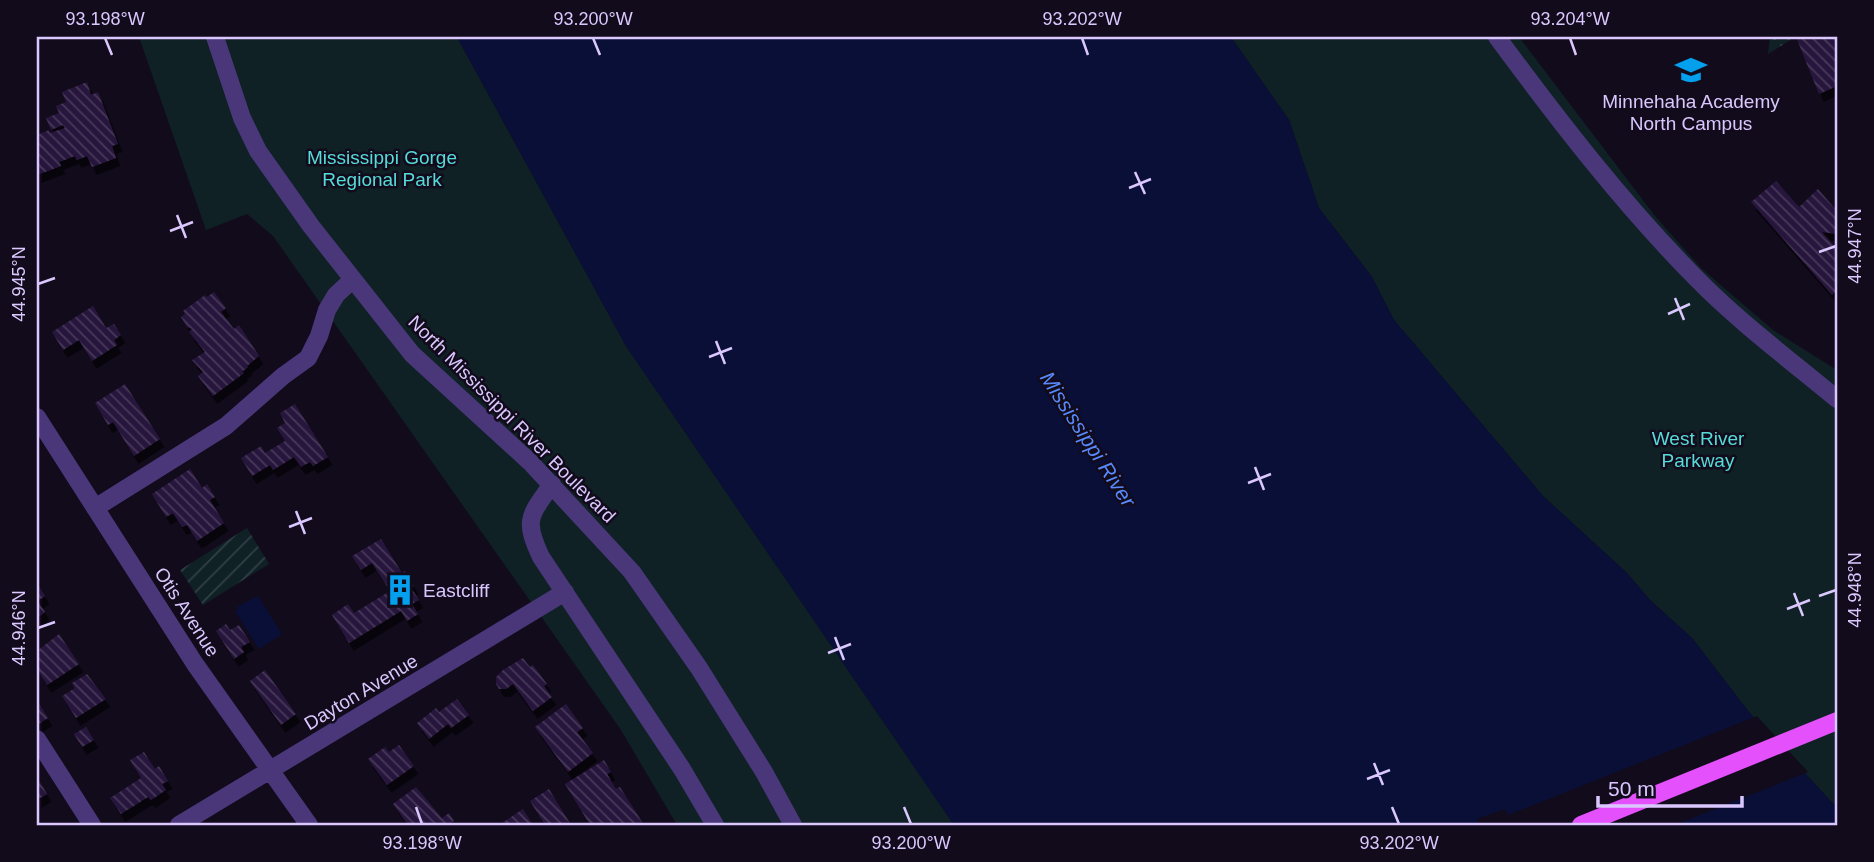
<svg xmlns="http://www.w3.org/2000/svg" width="1874" height="862" font-family="Arial,sans-serif">
  <defs>
    <pattern id="grass-dots" width="8" height="8" patternUnits="userSpaceOnUse" patternTransform="scale(1.75)"><rect width="8" height="8" fill="#0f2125"/><path d="M2 2h.1M6 6h.1" fill="none" stroke="#314046" stroke-width="1.8" stroke-linecap="round"/></pattern>
    <pattern id="garden-furrows" width="10" height="10" patternUnits="userSpaceOnUse" patternTransform="scale(1.75)"><rect width="10" height="10" fill="#0f2125"/><path d="M-1 1l2-2M0 10L10 0M9 11l2-2" fill="none" stroke="#314046"/></pattern>
    <pattern id="building-back-hatch" width="6" height="6" patternUnits="userSpaceOnUse" patternTransform="scale(1.75)"><rect width="6" height="6" fill="#28183c"/><path d="M-1 5l2 2M0 0l6 6M5-1l2 2" fill="none" stroke="#473859"/></pattern>
    <filter id="shadow"><feDropShadow dx="4.5" dy="8" stdDeviation="0" flood-color="#0009"/></filter>
  </defs>
  <rect width="100%" height="100%" fill="#120b1c"/>
  <path fill="url(#grass-dots)" d="M1770,37H1795L1768,54Z"/>
  <path fill="#0f2125" d="M139,37H457L626,346L954,825H677L621,730L273,236L247,214L206,230Z
    M1231,37H1519L1655,216L1701,268L1773,330L1837,370V808L1749,712L1692,638L1650,600L1627,573L1543,496L1394,320L1372,277L1319,208L1289,120Z"/>
  <path fill="url(#garden-furrows)" d="M247,528L269,564L203,605L180,570Z"/>
  <path fill="#090f37" d="M457,37H1231L1289,120L1319,208L1372,277L1394,320L1543,496L1627,573L1650,600L1692,638L1749,712L1837,808V825H954L626,346Z
    M258,596L282,634L259,649L235,611L238,609L237,607Z"/>
  <path fill="#120b1c" d="M1757,716L1808,772L1675,825H1479L1477,819L1505,809L1508,815Z"/>
  <path fill="url(#building-back-hatch)" filter="url(#shadow)" d="M1796,37H1837V86L1819,94Z
    M87,82L91,95L98,92L118,144L112,146L116,158L92,167L87,156L77,160L75,156L59,162L61,166L37,175V135L49,130L50,133L65,128L63,125L51,130L46,118L59,113L56,106L66,102L62,92Z
    M1776,181L1799,207L1818,189L1837,211V220L1834,223H1837V234L1822,232L1837,249V290L1832,295L1751,202Z
    M214,292L226,308L221,312L234,329L239,325L259,356L247,366L248,367L242,372L244,373L213,396L198,376L203,372L192,360L205,352L189,332L192,329L187,327L181,317L185,314L183,311L205,295L207,297Z
    M93,306L106,328L114,324L121,335L114,340L117,345L92,361L79,340L63,350L52,332Z
    M125,384L160,439L134,456L113,422L108,425L95,403Z
    M295,404L328,457L313,466L310,462L301,467L294,457L273,470L270,465L252,476L241,458L261,446L265,453L285,441L277,428L285,423L280,413Z
    M190,469L202,488L207,484L215,497L210,500L224,523L197,541L187,525L182,527L173,513L166,517L152,494Z
    M381,539L402,573L405,571L414,586L411,588L419,600L412,604L418,614L407,621L401,611L349,643L332,615L348,604L354,613L390,591L372,563L361,570L352,556Z
    M37,583L45,596L38,601L45,612L37,618Z
    M226,624L230,630L239,625L250,642L241,647L244,652L234,659L216,631Z
    M59,634L79,664L47,685L37,669V663L39,661L37,651Z
    M523,658L530,667L533,665L547,684L544,686L552,697L533,711L513,684L506,689H499L496,684V677L503,670Z
    M265,670L296,714L281,725L250,681Z
    M87,674L106,699L76,718L62,696L75,688L72,683Z
    M457,699L469,715L451,728L448,724L429,739L417,723L436,708L439,712Z
    M37,700L48,718L37,725Z
    M566,704L583,728L577,732L593,753L568,772L535,727Z
    M86,727L94,740L82,747L74,734Z
    M399,745L414,766L387,785L368,759L385,747L389,752Z
    M144,752L155,769L159,766L168,781L162,784L166,790L151,800L148,797L121,814L110,798L141,778L130,760Z
    M604,760L611,772L607,774L616,789L620,787L644,825H590L565,784Z
    M37,777L47,794L37,800Z
    M416,787L442,818L449,813L454,821L449,825H408L393,804Z
    M549,789L571,825H545L530,801Z
    M523,809L533,825H499Z"/>
  <g fill="none" stroke-linecap="round" stroke-linejoin="round">
    <path stroke="#49377a" stroke-width="18" d="M215,37L242,118L258,151L311,226L412,354L530,462L632,572L699,668L764,772L793,825
      M1497,37C1559,121 1622,203 1696,278C1739,322 1790,360 1837,399
      M37,417L195,664L309,825
      M552,484C530,516 523,519 541,557L682,769L715,825
      M95,508L226,426L283,376L308,358L319,336L327,310L336,295L352,280
      M37,739L92,825
      M179,825L565,592"/>
    <path stroke="#e450fc" stroke-width="18" d="M1581,825L1837,721"/>
  </g>
  <path fill="none" stroke="#dac7fe" stroke-width="2.5" d="M105,38L112,55M593,38L600,55M1082,38L1088,55M1570,38L1576,55M1135,172L1145,194M1129,188L1151,179M177,215L186,238M170,231L193,222M1819,252L1836,246M38,284L55,278M1675,298L1684,320M1668,314L1690,304M716,341L725,364M709,357L732,348M1255,467L1264,490M1248,483L1271,474M296,511L305,534M289,527L312,518M1794,593L1803,616M1819,596L1836,590M1787,609L1810,600M38,628L55,622M835,637L844,660M828,653L851,644M1374,763L1383,785M1367,779L1390,770M416,807L422,824M904,807L911,824M1392,807L1399,824"/>
  <defs>
    <symbol id="school-bare" viewBox="-9 -9 18 18"><path d="M0-5L7-2L0 1L-7-2ZM-4 1L0 2.5L4 1V4Q0 6-4 4Z" fill="#049fed" stroke="#120b1c" stroke-width="2.5" paint-order="stroke"/></symbol>
    <symbol id="building-bare" viewBox="-9 -9 18 18"><path d="M-4-6H4V6H1V3H-1V6H-4ZM-2.5-4.3h1.7v1.8h-1.7ZM.8-4.3h1.7v1.8H.8ZM-2.5-1h1.7V.8h-1.7ZM.8-1h1.7V.8H.8Z" fill="#049fed" stroke="#120b1c" stroke-width="2.5" paint-order="stroke"/></symbol>
  </defs>
  <g fill-rule="evenodd">
    <use href="#school-bare" x="1669" y="48" width="44" height="44"/>
    <use href="#building-bare" x="378" y="568" width="44" height="44"/>
  </g>
  <g text-anchor="middle" dominant-baseline="central" stroke-width="5" stroke-linejoin="round" paint-order="stroke">
    <g font-size="19" fill="#dac7fe" stroke="#120b1c">
      <text x="1691" y="101">Minnehaha Academy<tspan x="1691" dy="22">North Campus</tspan></text>
      <text x="423" y="590" text-anchor="start">Eastcliff</text>
    </g>
    <g font-size="19" fill="#55dcd9" stroke="#120b1c">
      <text x="382" y="157">Mississippi Gorge<tspan x="382" dy="22">Regional Park</tspan></text>
      <text x="1698" y="438">West River<tspan x="1698" dy="22">Parkway</tspan></text>
    </g>
    <g font-size="19" fill="#dac7fe" stroke="#120b1c">
      <text transform="translate(512 419) rotate(45)">North Mississippi River Boulevard</text>
      <text transform="translate(187 612) rotate(57)">Otis Avenue</text>
      <text transform="translate(361 692) rotate(-31)">Dayton Avenue</text>
    </g>
    <g font-size="21" font-style="italic" fill="#5789fc" stroke="#120b1c">
      <text transform="translate(1088 439) rotate(57)">Mississippi River</text>
    </g>
  </g>
  <rect width="1874" height="862" fill="none" stroke="#120b1c" stroke-width="77"/>
  <path d="M1598 796v10h144v-10" fill="none" stroke="#dac7fe" stroke-width="3.5"/>
  <text x="1608" y="796" font-size="21" fill="#dac7fe" stroke="#120b1c" stroke-width="5" paint-order="stroke">50 m</text>
  <rect x="38" y="38" width="1798" height="786" fill="none" stroke="#dac7fe" stroke-width="2.5"/>
  <g font-size="18" text-anchor="middle" fill="#dac7fe">
    <text x="105" y="25">93.198°W</text>
    <text x="593" y="25">93.200°W</text>
    <text x="1082" y="25">93.202°W</text>
    <text x="1570" y="25">93.204°W</text>
    <text transform="translate(1855 246) rotate(-90)" y="6">44.947°N</text>
    <text transform="translate(19 284) rotate(-90)" y="6">44.945°N</text>
    <text transform="translate(1855 590) rotate(-90)" y="6">44.948°N</text>
    <text transform="translate(19 628) rotate(-90)" y="6">44.946°N</text>
    <text x="422" y="849">93.198°W</text>
    <text x="911" y="849">93.200°W</text>
    <text x="1399" y="849">93.202°W</text>
  </g>
</svg>
